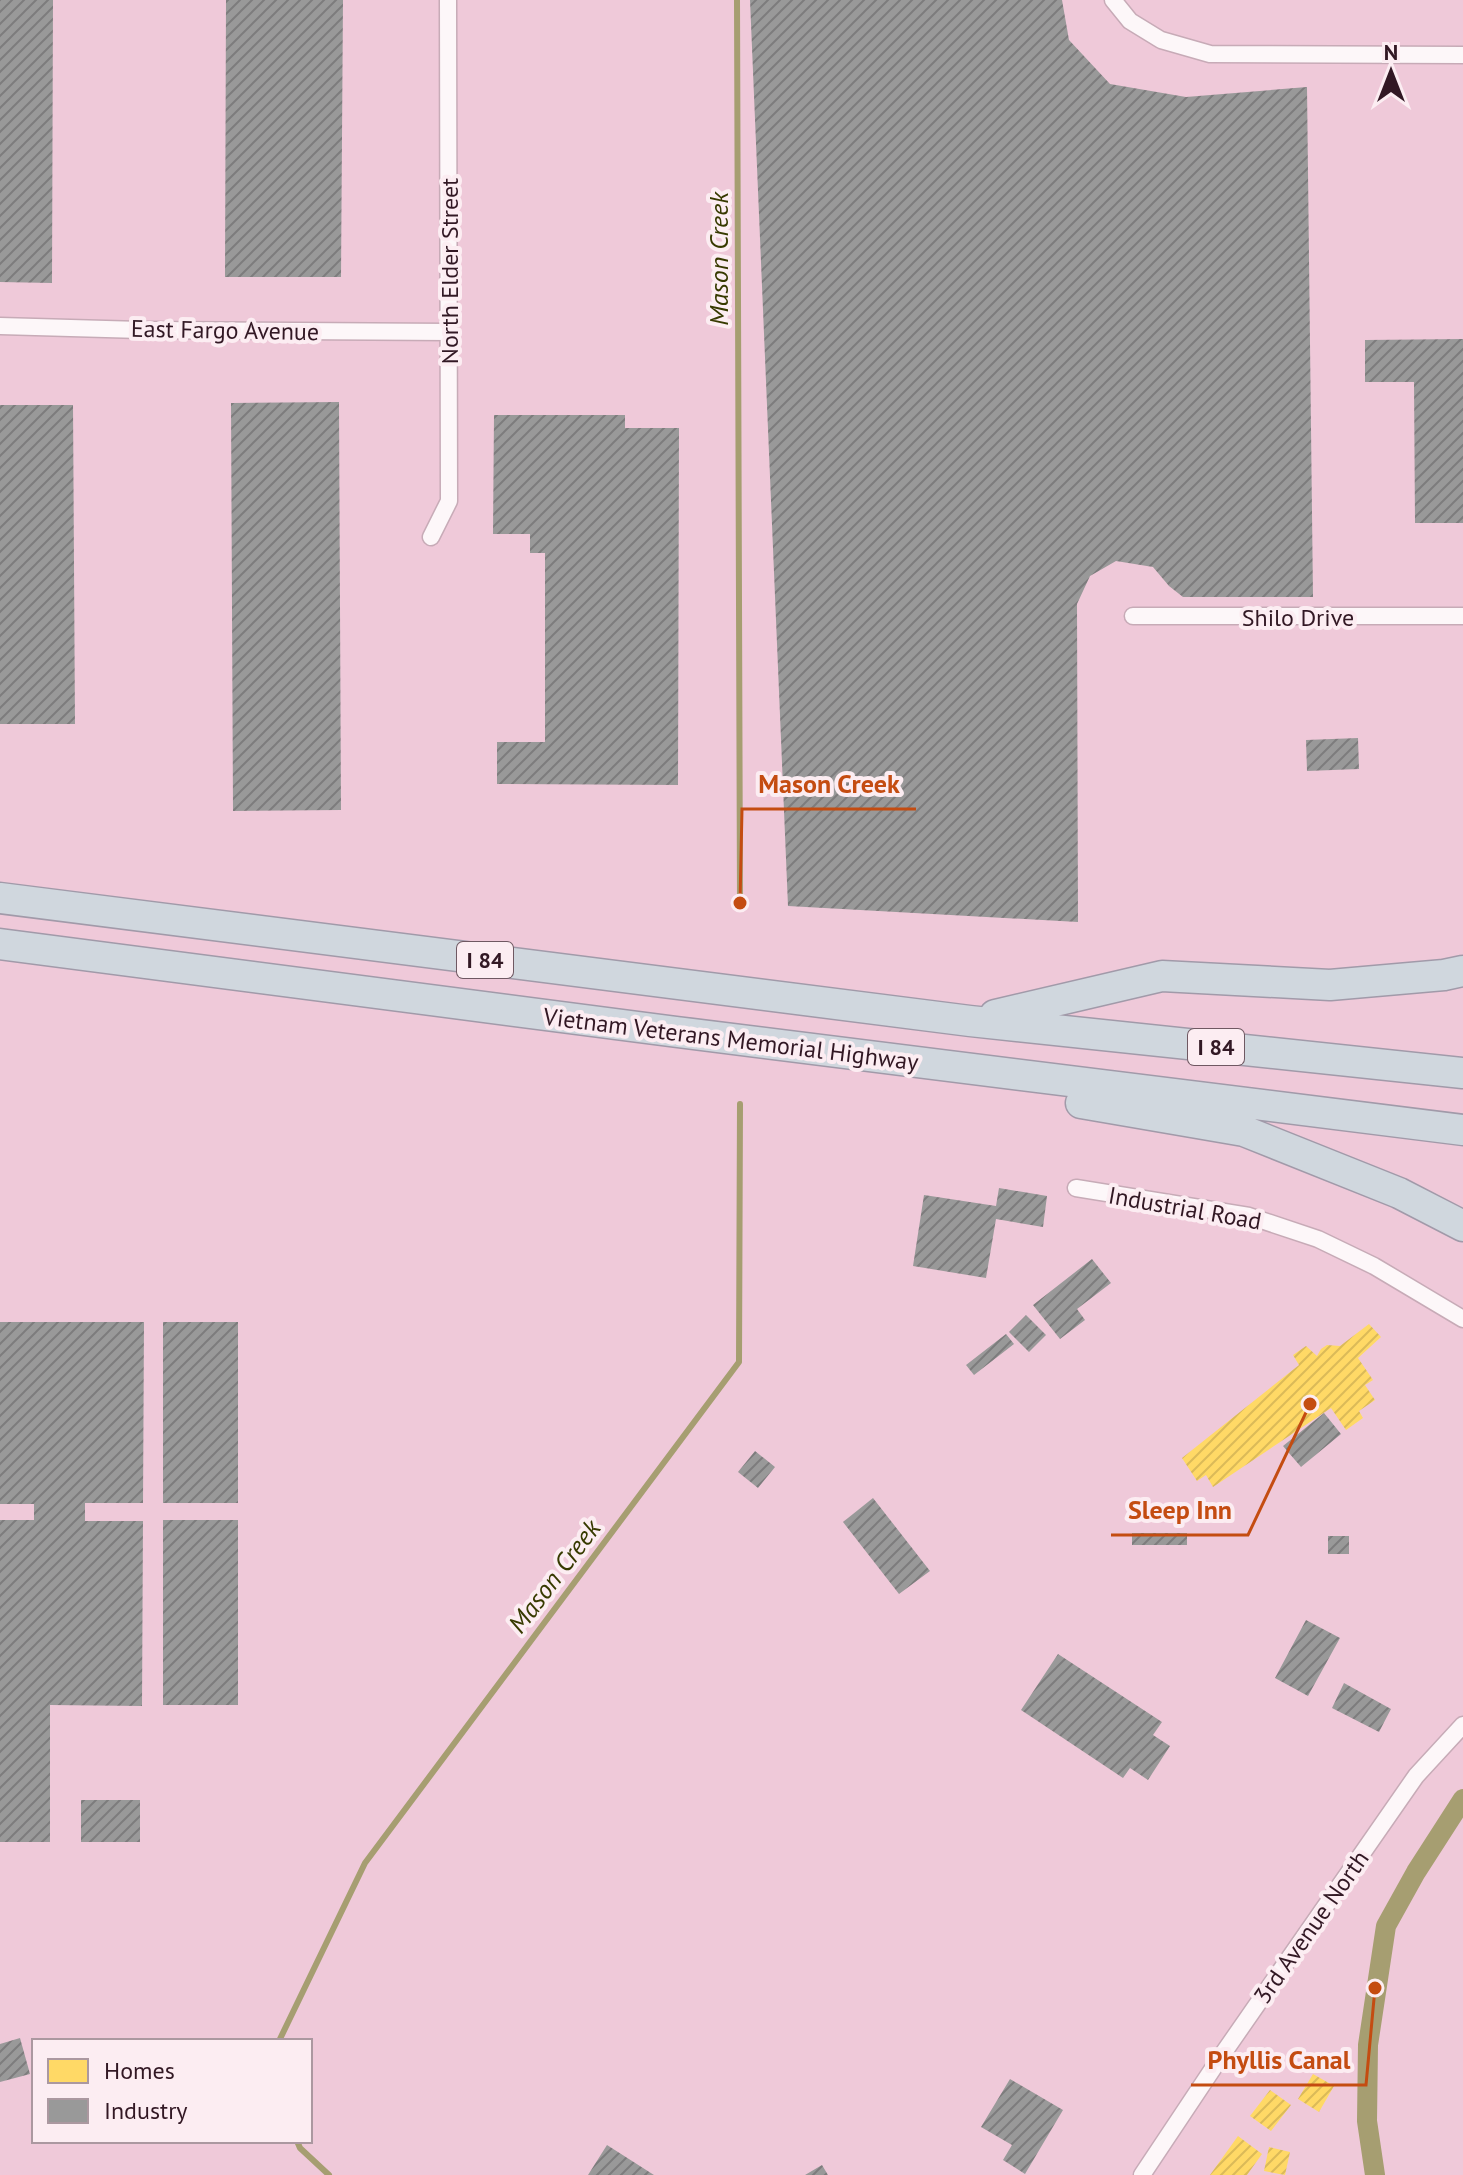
<svg xmlns="http://www.w3.org/2000/svg" width="1463" height="2175" font-family="'PT Sans',sans-serif">
  <defs>
    <pattern id="homes-hatch" width="6" height="6" patternUnits="userSpaceOnUse" patternTransform="scale(2)"><rect width="6" height="6" fill="#ffd966"/><path d="M-1 1l2-2M0 6l6-6M5 7l2-2" fill="none" stroke="#dbba58"/></pattern>
    <pattern id="industry-hatch" width="6" height="6" patternUnits="userSpaceOnUse" patternTransform="scale(2)"><rect width="6" height="6" fill="#999"/><path d="M-1 1l2-2M0 6l6-6M5 7l2-2" fill="none" stroke="#7d7c7d"/></pattern>
  </defs>
  <rect width="100%" height="100%" fill="#efc9d9"/>
  <path fill="url(#homes-hatch)" d="M1369,1324L1381,1337L1358,1358L1373,1380L1365,1385L1375,1400L1359,1411L1363,1418L1346,1430L1331,1408L1213,1487L1206,1475L1197,1481L1182,1458L1299,1365L1293,1355L1306,1346L1317,1356L1321,1349L1327,1345L1340,1346Z
    M1313,2074L1334,2086L1319,2112L1298,2099Z
    M1270,2090L1291,2105L1271,2131L1250,2116Z
    M1238,2136L1262,2154L1247,2175H1210Z
    M1269,2147L1290,2152L1285,2175L1264,2171Z"/>
  <path fill="url(#industry-hatch)" d="M0,0H53L52,283L0,282Z
    M226,0H343L341,277H225Z
    M750,0H1062L1069,40L1110,84L1186,97L1307,87L1313,597H1183L1169,586L1153,567L1116,561L1090,576L1077,604L1078,922L788,906Z
    M1463,339V523H1415L1414,382H1365V340Z
    M339,402L341,810L233,811L231,403Z
    M0,405H73L75,724H0Z
    M494,415H625V428H679L678,785L497,784V742H545V553H530V534H493Z
    M1358,738L1359,769L1307,771L1306,740Z
    M999,1188L1047,1196L1043,1227L996,1219L986,1278L913,1266L924,1195L996,1206Z
    M1092,1259L1111,1283L1077,1309L1085,1320L1060,1339L1033,1305Z
    M1026,1315L1046,1335L1029,1352L1009,1332Z
    M0,1322H144L143,1503H85V1521H143L142,1706L50,1705V1842H0V1520H34V1504H0Z
    M163,1322H238V1503H163Z
    M1006,1334L1014,1344L974,1375L966,1365Z
    M1324,1413L1341,1434L1301,1467L1283,1446Z
    M755,1451L775,1467L758,1488L738,1472Z
    M873,1498L930,1571L899,1594L843,1522Z
    M163,1520H238V1705H163Z
    M1132,1533H1187V1545H1132Z
    M1328,1536H1349V1554H1328Z
    M1306,1620L1340,1638L1308,1696L1275,1678Z
    M1058,1654L1162,1722L1153,1735L1170,1746L1148,1780L1130,1768L1123,1778L1021,1710Z
    M1344,1683L1391,1709L1379,1732L1332,1708Z
    M81,1800H140V1842H81Z
    M20,2038L30,2074L0,2082V2044Z
    M1010,2079L1063,2110L1025,2174L1003,2160L1012,2145L981,2127Z
    M607,2145L654,2175H588Z
    M822,2165L828,2175H805Z"/>
  <g fill="none" stroke-linecap="round" stroke-linejoin="round">
    <path stroke="#a69e71" stroke-width="6" d="M737,0L740,903
      M279,2041L365,1863L739,1362L740,1104
      M297,2141L300,2148L329,2175"/>
    <path stroke="#a69e71" stroke-width="20" d="M1375,2175L1367,2121L1368,2045L1386,1926L1416,1872L1463,1799"/>
    <defs>
      <path id="minor" d="M1113,0L1130,21L1161,40L1210,54L1463,55
        M0,326L141,330L450,332
        M431,537L449,501L448,0
        M1133,616H1463
        M1076,1188L1249,1216L1318,1239L1374,1266L1463,1319
        M1142,2175L1222,2055L1416,1776L1463,1725"/>
      <path id="motorway" d="M0,898L970,1021L1463,1073
        M0,944L677,1032L1463,1130
        M995,1015L1162,976L1330,985L1444,975L1463,971
        M1081,1103L1244,1131L1399,1193L1463,1226"/>
    </defs>
    <use href="#minor" stroke="#c7abb7" stroke-width="19"/>
    <use href="#motorway" stroke="#a19aa9" stroke-width="33"/>
    <use href="#minor" stroke="#fdf7f9" stroke-width="16"/>
    <use href="#motorway" stroke="#d0d7de" stroke-width="30"/>
  </g>
  <g text-anchor="middle" dominant-baseline="central" stroke-width="8" stroke-linejoin="round" paint-order="stroke">
    <g fill="#fcedf2" stroke="#6f5862" stroke-width="2">
      <rect x="457" y="942" width="56" height="36" rx="6"/>
      <rect x="1188" y="1029" width="56" height="36" rx="6"/>
    </g>
    <g font-size="22" font-weight="bold" fill="#321824">
      <text x="485" y="960">I 84</text>
      <text x="1216" y="1047">I 84</text>
    </g>
    <g font-size="24" fill="#321824" stroke="#fcedf2">
      <text transform="translate(449 271) rotate(-90)">North Elder Street</text>
      <text transform="translate(225 330) rotate(1)">East Fargo Avenue</text>
      <text x="1298" y="617">Shilo Drive</text>
      <text transform="translate(731 1039) rotate(7)">Vietnam Veterans Memorial Highway</text>
      <text transform="translate(1185 1208) rotate(10)">Industrial Road</text>
      <text transform="translate(1311 1927) rotate(-55)">3rd Avenue North</text>
    </g>
    <g font-size="26" font-style="italic" fill="#373a00" stroke="#fcedf2">
      <text transform="translate(718 259) rotate(-90)">Mason Creek</text>
      <text transform="translate(554 1576) rotate(-53)">Mason Creek</text>
    </g>
  </g>
  <path fill="none" stroke="#c44c11" stroke-width="3" d="M740 903L742 809H916M1310 1404L1248 1535H1111M1375 1988L1366 2085H1191"/>
  <g fill="#c44c11" stroke="#fcedf2" stroke-width="3">
    <circle cx="740" cy="903" r="8"/>
    <circle cx="1310" cy="1404" r="8"/>
    <circle cx="1375" cy="1988" r="8"/>
  </g>
  <g font-size="26" text-anchor="middle" font-weight="bold" fill="#c44c11" stroke="#fcedf2" stroke-width="8" stroke-linejoin="round" paint-order="stroke">
    <text x="829" y="793">Mason Creek</text>
    <text x="1180" y="1519">Sleep Inn</text>
    <text x="1279" y="2069">Phyllis Canal</text>
  </g>
  <rect x="32" y="2039" width="280" height="104" fill="#fcedf2" stroke="#ab98a0" stroke-width="2"/>
  <rect x="48" y="2059" width="40" height="24" fill="#ffd966" stroke="#ab98a0" stroke-width="2"/>
  <text x="104" y="2079" font-size="24" fill="#321824">Homes</text>
  <rect x="48" y="2099" width="40" height="24" fill="#999999" stroke="#ab98a0" stroke-width="2"/>
  <text x="104" y="2119" font-size="24" fill="#321824">Industry</text>
  <g transform="translate(1391 72)" stroke="#fcedf2" stroke-width="6" paint-order="stroke">
  <path d="M0-6L14 30L0 20L-14 30Z" fill="#321824"/>
  <text y="-12" font-size="22" font-weight="bold" text-anchor="middle" fill="#321824">N</text>
  </g>
</svg>
